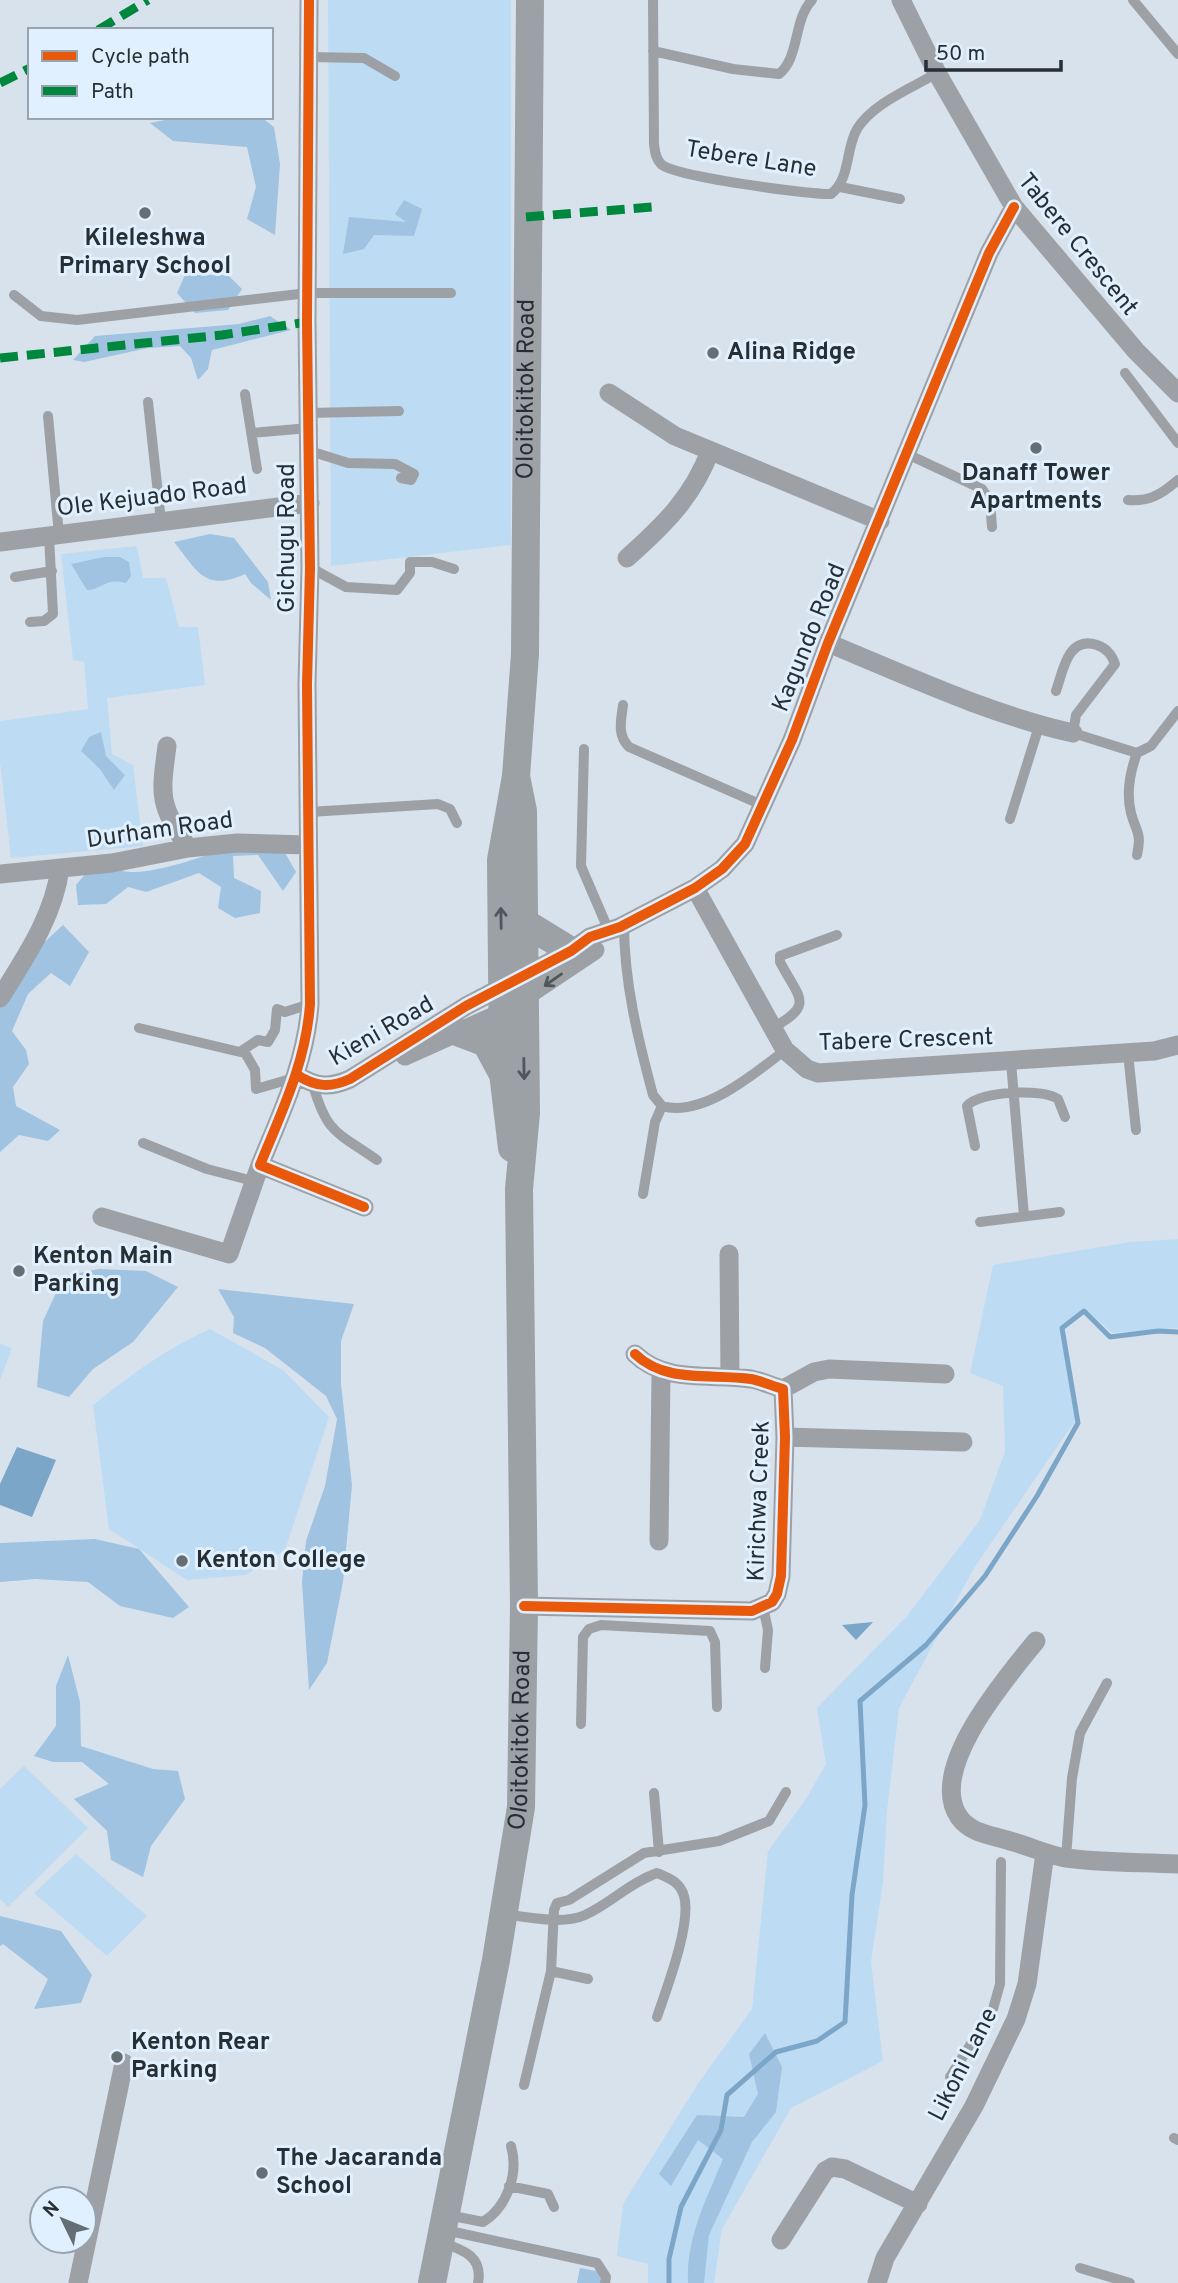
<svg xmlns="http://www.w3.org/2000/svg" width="1178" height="2283" font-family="Overpass,sans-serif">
  <rect width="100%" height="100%" fill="#d8e2ec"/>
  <path fill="#bedbf4" d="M328,0H511V545L331,566Z
    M137,546L143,578H166L179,627H198L205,685L107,698L112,754L133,765L143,846L11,858L0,762V721L88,709L84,662L73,660L61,554Z
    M1178,1239V1328L1112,1333L1084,1308L1060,1326L1075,1421L974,1568L899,1708L887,1811L883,1882L871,1962L883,2061L791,2108L722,2229L714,2283H648V2264L617,2256L623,2204L699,2082L752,2009L768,1851L806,1799L826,1764L817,1708L907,1616L980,1520L1005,1452L1003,1386L970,1373L993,1265L1130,1242Z
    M210,1329L283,1370L329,1417L285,1550L246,1575L187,1580L109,1529L93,1405C130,1375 167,1348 210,1329Z
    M0,1344L12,1348L0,1380Z
    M24,1766L88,1828L8,1907L0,1899V1789Z
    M76,1854L147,1916L107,1956L34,1893Z"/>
  <path fill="#9fc3e1" d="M179,117H261L274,127L280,164L275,235L247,219L256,187L247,147L173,141L150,123Z
    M404,200L422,209L414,236L374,235L364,249L343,254L349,217L406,222L395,214Z
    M185,275H228L242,289L228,310L195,313L177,293Z
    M270,316L291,330L212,350L208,369L198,380L191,358L180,346L148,348L84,362L73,360L95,336L239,324Z
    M210,534L234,538L268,582L271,600L251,583L245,574C205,592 198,572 174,542Z
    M104,557H120L129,562L131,576L126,583C105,577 102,590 87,590L71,564Z
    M101,732L106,756L125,775L114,790L100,769L81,751L89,737Z
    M256,835L284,851L296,872L283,891L258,855L233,856L234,878L261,891L260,913L235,918L218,908L221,887L199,873L146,892L128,887L106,904L78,905L76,885L99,858C106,862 115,869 123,871C152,878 229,848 256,835Z
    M63,925L89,952L70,986L51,973L28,994L12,1031L26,1050L29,1064L13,1087L16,1106L60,1130L48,1141L19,1135L0,1152V983Z
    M99,1269L146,1271L178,1287L133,1342L93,1369L69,1397L37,1387L43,1321L64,1276Z
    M218,1289L354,1304L341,1341V1384L352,1485L343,1582L327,1663L309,1690L302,1582L306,1541L325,1486L337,1419L326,1396L265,1348L233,1333L234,1317Z
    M95,1539L139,1549L189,1607L173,1618L120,1606L88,1582L36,1579L0,1582V1543Z
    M68,1655L80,1702L81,1746L153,1769L178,1771L185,1799L151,1846L143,1877L111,1860L107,1831L74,1799L109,1784L82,1762H53L34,1756L56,1726V1686Z
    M0,1916L61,1931L92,1975L81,2003L34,2009L48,1979L3,1944L0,1946Z
    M765,2033L782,2067L776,2112L752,2142L709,2235L704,2283H688C686,2237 706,2201 723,2159L698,2140L671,2186L659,2174L697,2115L744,2117L758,2094L749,2054Z
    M580,2268L602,2272L604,2283H577Z"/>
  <path fill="#7ca6c8" d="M17,1447L56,1460L32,1517L0,1505V1484Z
    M873,1622L856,1640L842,1625Z"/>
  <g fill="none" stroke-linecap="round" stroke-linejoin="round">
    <path stroke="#7ca6c8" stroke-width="5" d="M669,2283V2259L681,2207L721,2130L727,2095L776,2052L817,2041L845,2022L852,1895L865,1805L860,1701L926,1645L985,1576L1037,1496L1078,1423L1062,1328L1084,1311L1110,1337L1158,1331L1178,1332"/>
    <path stroke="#9da1a5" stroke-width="10" d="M653,0L654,144C655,151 655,158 661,164C675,177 807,194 831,194C851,178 845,150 857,129C873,103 912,88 937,73
      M1133,0L1178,54
      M653,51L733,69L779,74C800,57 793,20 812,0
      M310,57L364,58L395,76
      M840,187L900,199
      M14,295L41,316L77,320L308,293H451
      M1125,373L1178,443
      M245,394L257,469
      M148,402L161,521
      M309,413L399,411
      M48,416L59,535
      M251,433L309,428
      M310,451L348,463L395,464L414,474L411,480L401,478
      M907,454L982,489L990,501L992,527
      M1128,500C1149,502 1162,494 1178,480
      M311,568L346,587L397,590L410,573V562H432L454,569
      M15,577L52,571
      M30,622L44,621L53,614L49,536
      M1056,691C1063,671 1068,635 1097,645C1106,648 1112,655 1115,664L1076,715L1073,733L1137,753
      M623,705C621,721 617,735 629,747L762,805
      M584,749L581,866L608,929
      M309,812L438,804L450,809L457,823
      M1010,819L1039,726
      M1137,855C1142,832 1136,832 1131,813C1126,793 1130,772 1137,753L1151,746L1178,711
      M624,924C624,982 638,1039 653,1095L662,1106C702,1118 756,1073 785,1050
      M139,1028L240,1052L258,1040L268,1042L275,1030L277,1009L285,1012L310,1004
      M771,1029C815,1004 800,1000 780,962V956L837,935
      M244,1051L255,1070L256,1089L294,1078
      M1128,1053L1136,1130
      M1011,1062L1024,1216
      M313,1085C327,1134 337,1132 377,1160
      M143,1143L207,1169L253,1181
      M975,1146L967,1106C979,1091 1043,1088 1058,1099L1065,1117
      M643,1194L655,1122L662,1106
      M980,1222L1060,1212
      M763,1607L768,1630L765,1668
      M581,1724L583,1637L589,1629L601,1625L710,1631L715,1642L717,1707
      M654,1793L659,1852
      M1066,1858L1072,1778L1080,1733L1107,1683
      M507,1915C531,1917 563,1925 585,1915C611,1903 629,1883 657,1873C669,1878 680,1882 684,1896C692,1923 666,1990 657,2017
      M551,1971L588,1979
      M950,2077L993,2009L1000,1984L1001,1862
      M524,2085L551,1971L554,1910L557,1903L569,1900L644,1853L719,1841L769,1821L786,1792
      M1174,2138L1178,2140
      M509,2186L548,2194L554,2207
      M448,2215L483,2222C507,2207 519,2174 511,2146
      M445,2230L597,2263L606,2277L605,2283
      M443,2243C464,2250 483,2257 478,2283
      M1080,2268L1130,2283"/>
    <path stroke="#9da1a5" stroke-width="19" d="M309,0L307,322L310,568L307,684L310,1004C306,1062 282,1111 260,1165L364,1207
      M901,0L937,73L1014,207L1136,351L1178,393
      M609,393L675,436L880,521
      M0,542L310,503
      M627,558C663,526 693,497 710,451
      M828,643C908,676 988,714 1073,733
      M167,746C160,798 159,803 188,848
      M0,874L112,863L188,848L237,843L308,845
      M695,888L785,1050L807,1069L818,1073L1154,1051L1178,1045
      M0,998C25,958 54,916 60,868
      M405,1056L501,1013L595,950
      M297,1075C316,1087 330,1088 350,1079L466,1006L571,951L590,937L620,927L695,888L722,869L745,844L792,740L828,643L989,253L1014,207
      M102,1217L229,1254L260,1165
      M729,1254L730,1377
      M783,1389L814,1372L829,1369L945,1374
      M785,1437L963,1442
      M659,1541L661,1372
      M524,1606L752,1611L772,1602L777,1594L781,1576L785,1437L783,1389C772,1386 762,1381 751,1379C711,1373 666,1384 635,1354
      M1036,1641C1008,1676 926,1769 959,1817C971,1834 992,1835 1010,1841C1029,1846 1047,1855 1066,1858C1103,1863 1141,1862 1178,1864
      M781,2240L825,2171L832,2167L845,2169L918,2204
      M78,2283L124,2063
      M877,2283L885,2258L974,2106L1016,2019L1027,1984L1045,1853"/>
    <g stroke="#9ca1a5" stroke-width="28">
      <path d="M522,921L571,951"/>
      <path d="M457,1032L486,1043L501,1071"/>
      <path id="s1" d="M512,1148L503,1073L501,860L516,776L525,654L530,0"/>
      <path id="s2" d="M432,2283L496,1960L521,1807L524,1606L519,1189L526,1113L523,811L516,776"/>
    </g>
    <path stroke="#00873e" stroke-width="9" stroke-dasharray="18 9" stroke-linecap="butt" d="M98,30L148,0
      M0,83L30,68
      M526,217L653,207
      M0,358L222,335L307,322"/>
    <defs>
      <path id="cycleway" d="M309,0L307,322L310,568L307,684L310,1004C306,1062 282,1111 260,1165L364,1207
        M297,1075C316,1087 330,1088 350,1079L466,1006L571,951L590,937L620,927L695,888L722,869L745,844L792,740L828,643L989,253L1014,207
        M524,1606L752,1611L772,1602L777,1594L781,1576L785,1437L783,1389C772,1386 762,1381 751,1379C711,1373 666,1384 635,1354"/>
    </defs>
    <use href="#cycleway" stroke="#e1f0fe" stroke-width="15"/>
    <use href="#cycleway" stroke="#e8590c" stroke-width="10"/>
  </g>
  <defs><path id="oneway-shaft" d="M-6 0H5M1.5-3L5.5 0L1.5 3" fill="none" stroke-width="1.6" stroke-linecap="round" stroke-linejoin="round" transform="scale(1.75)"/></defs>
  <g stroke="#50575c">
    <use href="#oneway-shaft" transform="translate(501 918) rotate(-91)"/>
    <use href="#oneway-shaft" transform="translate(553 980) rotate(145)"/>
    <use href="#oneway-shaft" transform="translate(524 1069) rotate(89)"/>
  </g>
  <g fill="#656e75" stroke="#e1f0fe" stroke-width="2.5">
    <circle cx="145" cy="213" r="7"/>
    <circle cx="713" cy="353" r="7"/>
    <circle cx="1036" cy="448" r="7"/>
    <circle cx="19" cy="1271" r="7"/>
    <circle cx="182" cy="1561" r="7"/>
    <circle cx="117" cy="2057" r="7"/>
    <circle cx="262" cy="2173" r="7"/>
  </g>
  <g text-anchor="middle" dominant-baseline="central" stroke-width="6" stroke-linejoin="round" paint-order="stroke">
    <g font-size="24" fill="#272f35" stroke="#e1f0fe">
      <text transform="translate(751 160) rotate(9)">Tebere Lane</text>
      <text transform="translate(1077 245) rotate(51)">Tabere Crescent</text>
      <text stroke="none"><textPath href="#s1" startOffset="761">Oloitokitok Road</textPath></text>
      <text transform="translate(152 498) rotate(-7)">Ole Kejuado Road</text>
      <text transform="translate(288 538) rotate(-90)">Gichugu Road</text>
      <text transform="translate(810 638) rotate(-68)">Kagundo Road</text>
      <text transform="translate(160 831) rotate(-8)">Durham Road</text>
      <text transform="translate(382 1032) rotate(-30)">Kieni Road</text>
      <text transform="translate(906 1041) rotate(-2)">Tabere Crescent</text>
      <text transform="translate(760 1501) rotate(-88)">Kirichwa Creek</text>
      <text stroke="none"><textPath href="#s2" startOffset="551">Oloitokitok Road</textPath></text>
      <text transform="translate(964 2065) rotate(-63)">Likoni Lane</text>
    </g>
    <g font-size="24" font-weight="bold" fill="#272f35" stroke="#e1f0fe" text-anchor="start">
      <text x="145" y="239" text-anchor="middle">Kileleshwa<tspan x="145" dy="28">Primary School</tspan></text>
      <text x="727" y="353">Alina Ridge</text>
      <text x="1036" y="474" text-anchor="middle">Danaff Tower<tspan x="1036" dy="28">Apartments</tspan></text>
      <text x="33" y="1257">Kenton Main<tspan x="33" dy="28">Parking</tspan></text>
      <text x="196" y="1561">Kenton College</text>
      <text x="131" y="2043">Kenton Rear<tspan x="131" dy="28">Parking</tspan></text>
      <text x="276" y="2159">The Jacaranda<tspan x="276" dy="28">School</tspan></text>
    </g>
  </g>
  <rect x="28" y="28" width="245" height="91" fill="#e1f0fe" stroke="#97a3ae" stroke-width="2"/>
  <rect x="42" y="51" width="35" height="10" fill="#e8590c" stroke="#97a3ae" stroke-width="2"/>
  <text x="91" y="63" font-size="21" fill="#272f35">Cycle path</text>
  <rect x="42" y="86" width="35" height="10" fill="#00873e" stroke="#97a3ae" stroke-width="2"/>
  <text x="91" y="98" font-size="21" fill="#272f35">Path</text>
  <g transform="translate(63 2220) rotate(313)"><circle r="33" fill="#e1f0fe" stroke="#97a3ae" stroke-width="2"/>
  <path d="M0-5L12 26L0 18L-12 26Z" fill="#656e75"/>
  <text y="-10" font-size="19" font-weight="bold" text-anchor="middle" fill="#272f35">N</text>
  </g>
  <path d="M926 60v10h135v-10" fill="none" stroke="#272f35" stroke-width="3.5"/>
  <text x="936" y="60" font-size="21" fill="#272f35" stroke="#e1f0fe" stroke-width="5" paint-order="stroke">50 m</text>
</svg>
